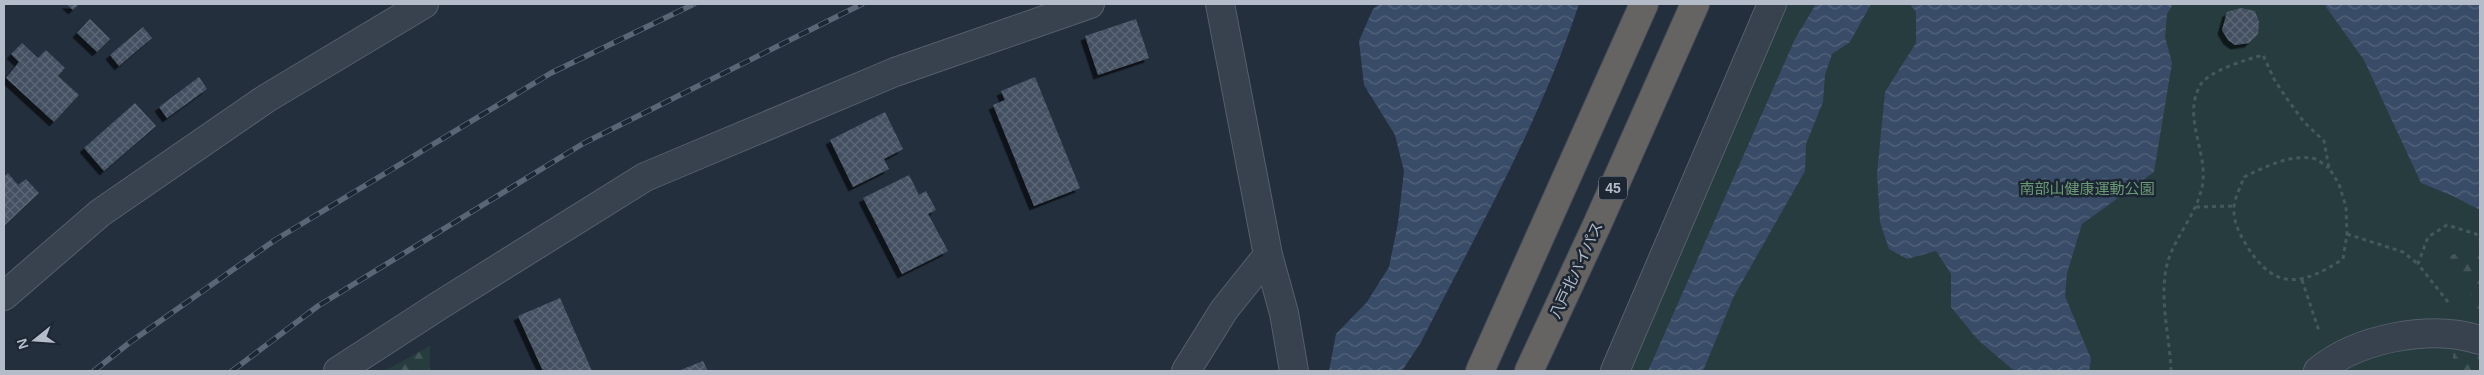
<svg xmlns="http://www.w3.org/2000/svg" width="2484" height="375" font-family="Helvetica,'Noto Sans JP',sans-serif">
  <defs>
    <pattern id="forest-firs" width="22" height="20" patternUnits="userSpaceOnUse" patternTransform="scale(1.25)"><rect width="22" height="20" fill="#263c3f"/><path d="M5 1l3.5 6h-7zM16 11l3.5 6h-7z" fill="#435659"/></pattern>
    <pattern id="water-waves" width="16" height="10" patternUnits="userSpaceOnUse" patternTransform="scale(1.25)"><rect width="16" height="10" fill="#394c67"/><path d="M0 5q4-4 8 0t8 0" fill="none" stroke="#53647b"/></pattern>
    <pattern id="building-cross-hatch" width="8" height="8" patternUnits="userSpaceOnUse" patternTransform="scale(1.25)"><rect width="8" height="8" fill="#455162"/><path d="M0 0l8 8M0 8l8-8" fill="none" stroke="#5d6877"/></pattern>
    <filter id="shadow"><feDropShadow dx="-4.5" dy="4.5" stdDeviation="0" flood-color="#0009"/></filter>
  </defs>
  <rect width="100%" height="100%" fill="#242f3e"/>
  <path fill="#263c3f" d="M1772,4H2480V371H1615Z"/>
  <path fill="url(#forest-firs)" d="M2469,249L2480,250V326L2470,292L2449,256Z
    M2480,330V371H2453V354Z
    M430,346V371H384Z"/>
  <path fill="url(#water-waves)" d="M1379,4H1579C1540,122 1477,232 1421,342L1402,371H1329L1336,334L1367,302L1389,267L1398,223L1404,171L1395,135L1364,85L1359,41L1373,9Z
    M1816,4H1871L1850,42L1832,54L1825,75L1823,102L1806,144L1805,171L1734,296L1703,371H1648L1795,39Z
    M1910,4H2173L2167,14L2165,37L2172,63L2154,172L2082,224L2067,273L2065,296L2091,359L2089,371H2016L2012,369L1978,340L1951,307V274L1936,251L1907,259L1889,249L1880,222L1877,174L1885,92L1916,43V12Z
    M2324,4H2480V210L2453,196L2421,183L2364,60Z"/>
  <path fill="url(#building-cross-hatch)" filter="url(#shadow)" d="M66,4H79L73,10Z
    M2241,8L2255,11L2259,22L2258,34L2249,43L2235,45L2228,40L2222,30L2227,12Z
    M90,19L110,39L97,52L77,33Z
    M1136,19L1149,58L1098,75L1085,36Z
    M143,27L152,38L119,66L110,55Z
    M22,43L38,58L46,50L65,68L58,76L79,95L54,122L6,78L19,62L11,54Z
    M199,77L207,89L167,118L159,107Z
    M1035,77L1080,188L1034,206L993,105L1005,100L1001,91Z
    M135,103L156,126L104,171L84,148Z
    M885,112L903,149L884,159L889,169L853,187L830,140Z
    M8,173L18,185L26,179L39,193L4,226V177Z
    M909,175L919,195L926,191L936,210L928,214L948,251L902,274L863,198Z
    M560,298L592,371H543L518,316Z
    M703,361L708,371H678Z"/>
  <g fill="none" stroke-linecap="round" stroke-linejoin="round">
    <defs>
      <path id="minor" d="M1220,4L1268,255L1284,313L1294,371
        M4,296L100,213L267,98L424,4
        M338,371L440,305L645,177L895,72L1090,4
        M1186,371L1224,310L1268,255
        M1615,371L1772,4
        M2318,371C2358,338 2431,324 2480,340"/>
      <path id="trunk" d="M1480,371L1644,4
        M1529,371L1596,227L1695,4"/>
    </defs>
    <use href="#minor" stroke="#565f6c" stroke-width="30"/>
    <use href="#trunk" stroke="#434c59" stroke-width="30"/>
    <path stroke="#44595c" stroke-width="3" stroke-dasharray="4 4" stroke-linecap="butt" d="M2196,207L2234,206
      M2347,234L2403,252L2418,264
      M2302,280L2319,331
      M2448,302L2418,264L2428,237L2447,225L2476,234L2480,240
      M2171,371C2170,340 2161,307 2165,276C2168,241 2199,216 2203,181C2206,148 2182,115 2201,84C2209,71 2248,59 2263,55L2274,79L2285,96L2304,122L2324,141L2329,168L2339,184L2346,207L2347,234L2343,259C2303,285 2275,292 2247,246C2239,233 2233,222 2234,206C2235,197 2241,186 2244,177C2265,167 2288,155 2312,158C2318,159 2324,165 2329,168"/>
    <use href="#minor" stroke="#38414e" stroke-width="28"/>
    <use href="#trunk" stroke="#656462" stroke-width="28"/>
    <defs>
      <path id="rail" d="M94,371L129,343L275,240L551,73L694,4
        M232,371L318,306L584,143L862,4"/>
    </defs>
    <use href="#rail" stroke="#5a6575" stroke-width="5.5"/>
    <use href="#rail" stroke="#1d2633" stroke-width="4" stroke-dasharray="11" stroke-linecap="butt"/>
  </g>
  <g text-anchor="middle" dominant-baseline="central" stroke-width="5" stroke-linejoin="round" paint-order="stroke">
    <rect fill="#1d2633" stroke="#878f9c" stroke-width="1" x="1599" y="176.5" width="28" height="23" rx="4"/>
    <g font-size="14" font-weight="bold" fill="#b4bcc9">
      <text x="1613" y="188">45</text>
    </g>
    <g font-size="15" fill="#6b9a76" stroke="#1d2633">
      <text x="2087" y="188">南部山健康運動公園</text>
    </g>
    <g font-size="15" fill="#b4bcc9" stroke="#1d2633">
      <text transform="translate(1576 270) rotate(-65)">八戸北バイパス</text>
    </g>
  </g>
  <rect width="2484" height="375" fill="none" stroke="#b4bcc9" stroke-width="10"/>
  <g transform="translate(35 340) rotate(253)" stroke="#1d2633" stroke-width="4" paint-order="stroke">
  <path d="M0-4L9 19L0 12L-9 19Z" fill="#b4bcc9"/>
  <text y="-8" font-size="14" font-weight="bold" text-anchor="middle" fill="#b4bcc9">N</text>
  </g>
</svg>
